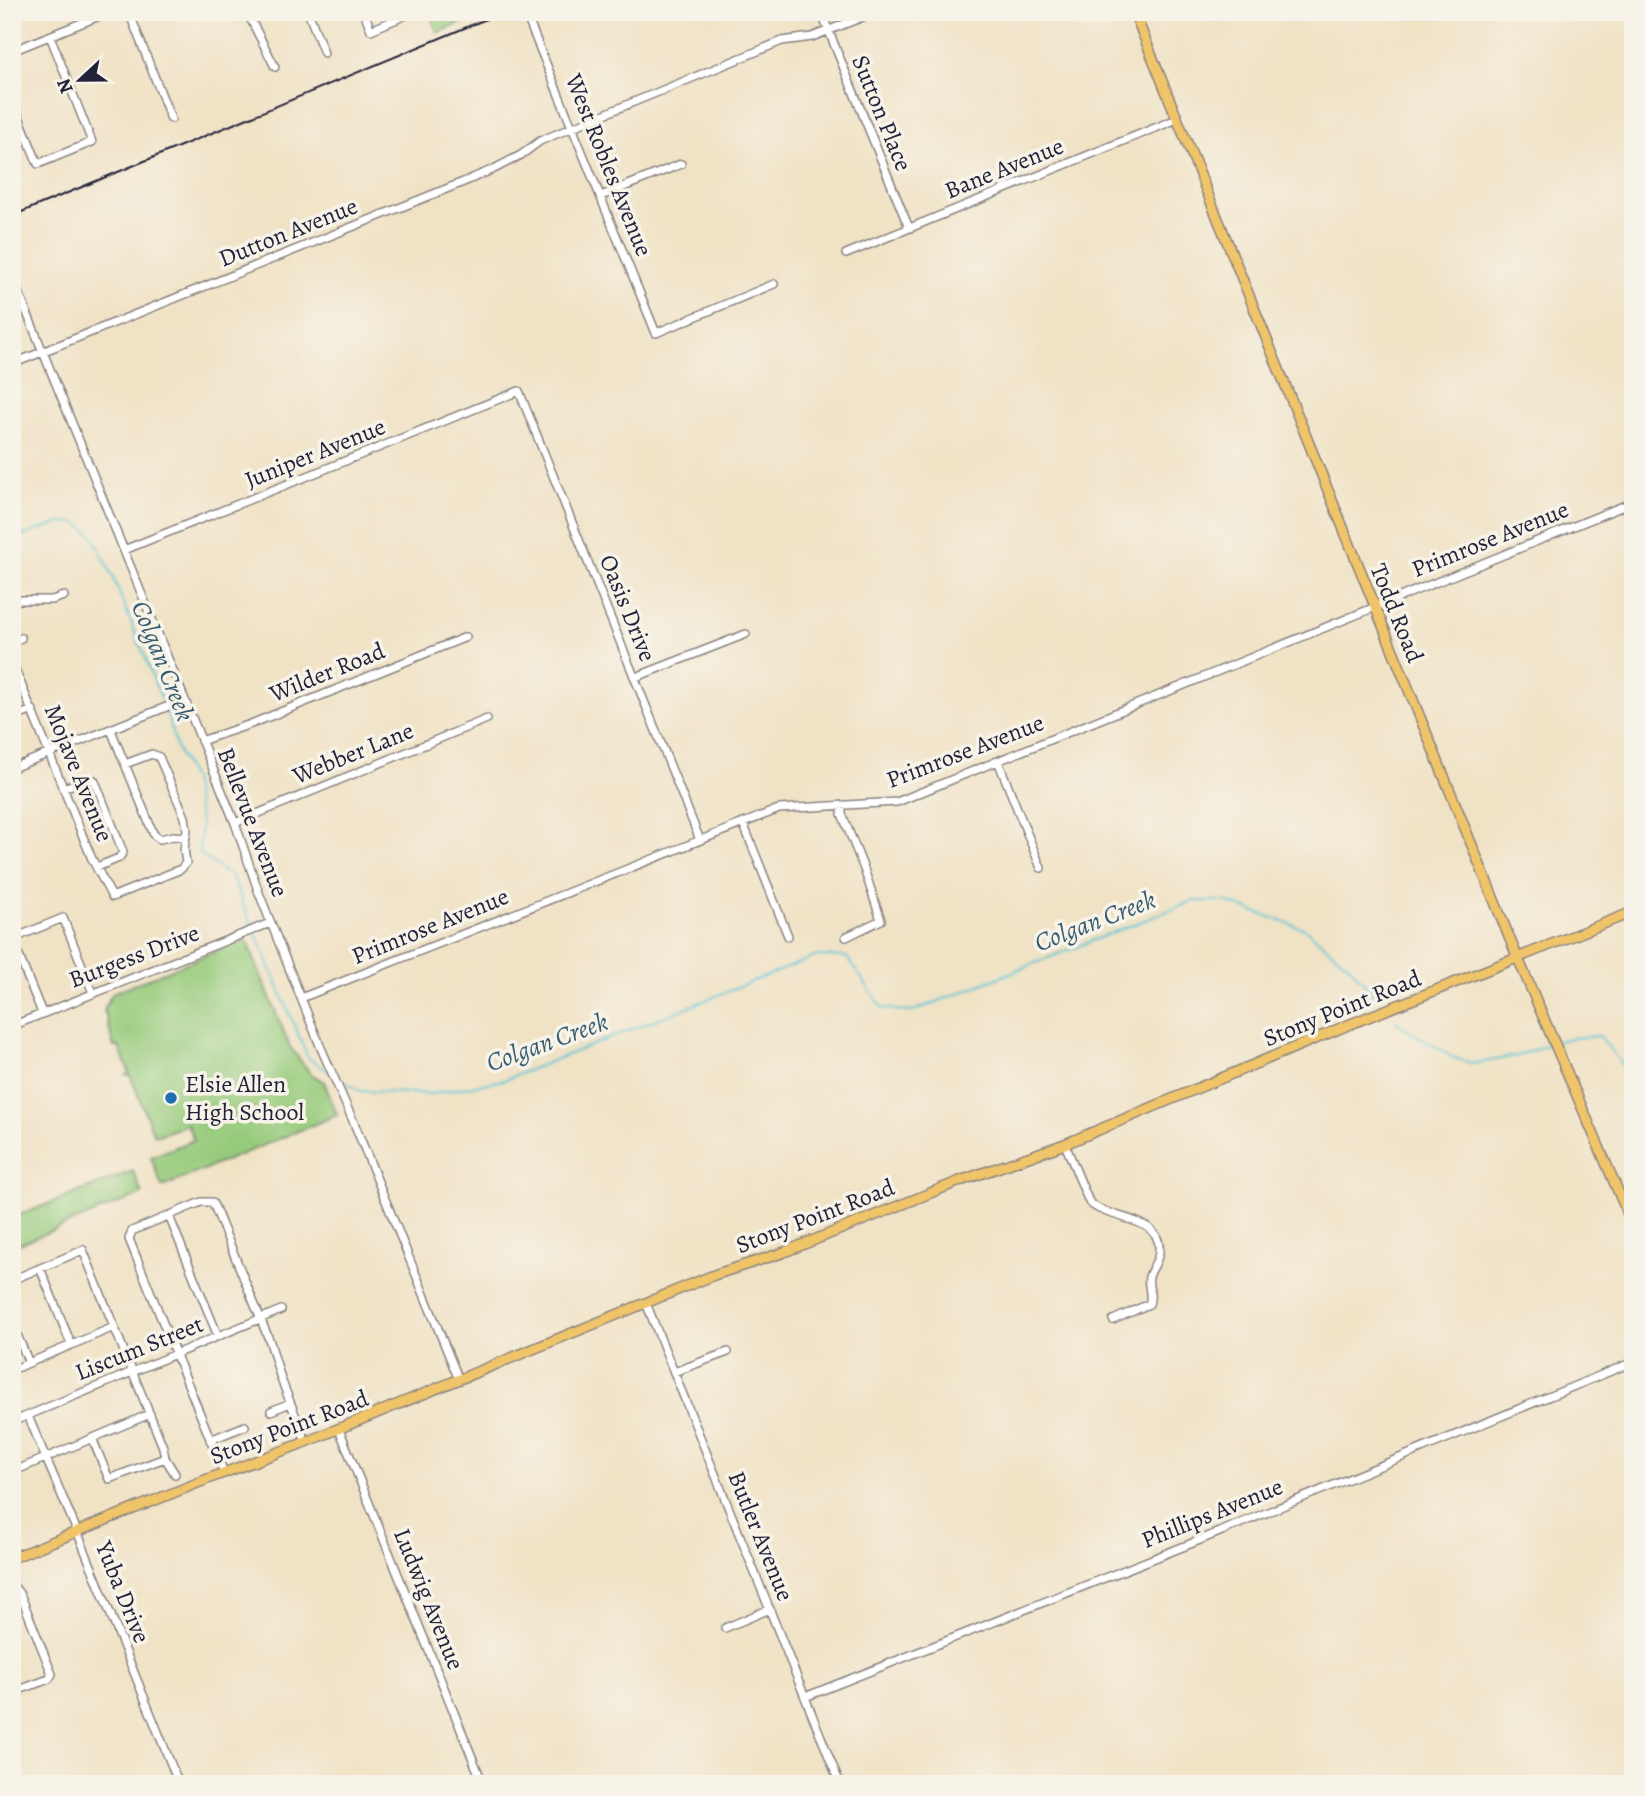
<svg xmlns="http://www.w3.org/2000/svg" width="1645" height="1796" font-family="Alegreya,serif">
  <rect width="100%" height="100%" fill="#f7f3e8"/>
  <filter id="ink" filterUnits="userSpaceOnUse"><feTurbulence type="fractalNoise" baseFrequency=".0143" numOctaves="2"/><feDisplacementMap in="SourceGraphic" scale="14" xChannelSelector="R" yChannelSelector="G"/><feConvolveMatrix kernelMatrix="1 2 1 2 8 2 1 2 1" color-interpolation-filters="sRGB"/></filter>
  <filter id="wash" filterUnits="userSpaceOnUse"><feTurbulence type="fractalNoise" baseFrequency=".00686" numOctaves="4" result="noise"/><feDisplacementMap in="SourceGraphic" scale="28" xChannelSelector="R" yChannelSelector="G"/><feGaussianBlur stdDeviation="1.57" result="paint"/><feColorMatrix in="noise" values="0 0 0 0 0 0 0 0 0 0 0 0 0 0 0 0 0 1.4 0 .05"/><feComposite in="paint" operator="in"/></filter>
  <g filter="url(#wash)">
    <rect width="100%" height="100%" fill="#f0e2c5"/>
    <path fill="#97cb7c" stroke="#5c765c" stroke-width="2" d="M432,12H488L437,33L431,17Z
      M246,939L290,1047L311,1074L324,1082L337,1115L162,1187L151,1157L194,1140L187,1124L159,1135H154L130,1075H126L129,1072L119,1047H114C110,1035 109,1022 104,1010L112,993Z
      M133,1171L142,1194L12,1247V1218Z"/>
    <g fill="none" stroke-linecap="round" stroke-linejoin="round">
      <path stroke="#5ac4d5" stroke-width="2" d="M12,539L60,523H78L93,536L113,577L164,705
        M166,710L176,747L192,779L201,826L199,853L232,877L252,926
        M255,931L308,1058L328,1071
        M1396,1022L1452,1057L1474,1064L1517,1056L1552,1043
        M1557,1041L1572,1038L1600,1036L1633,1080
        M336,1076L360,1091L431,1094L504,1080L817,956L847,957L882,1008L911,1012L1193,901H1223L1305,929L1351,967L1376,998"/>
    </g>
  </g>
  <g filter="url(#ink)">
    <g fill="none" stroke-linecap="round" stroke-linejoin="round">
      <defs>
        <path id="minor" d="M129,12L171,119
          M247,12L275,67
          M308,12L324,53
          M364,12L371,30L413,12
          M525,12L656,333L774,284
          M821,12L909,228
          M12,51L109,12
          M12,100L38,164L92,142L50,36
          M601,196L681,164
          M846,254L1177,119
          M12,276L235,823L259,893L321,1048L354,1123L459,1380
          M12,364L461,183L494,169L521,155L540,141L573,127L782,41L812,37L875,12
          M124,550L519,391L700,840
          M12,600H52L64,596
          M12,642L21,638
          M12,662L92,859L112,897L181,869L186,863L184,849L187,830L185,817L159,757L152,754L125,764
          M636,677L746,634
          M12,718L33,710
          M111,730L154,835L160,839L173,836L185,837
          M201,741L251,724L466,637
          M998,761L1041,868
          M12,768L184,700
          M64,788L89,778L94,780L97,786L123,852L119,858L97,867
          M842,805V814L864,869L881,920L846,937
          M235,823L487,719
          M743,823L788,936
          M12,939L63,918L93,993
          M12,939L42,1013
          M301,998L779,809L897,802L1633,502
          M12,1026L270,923
          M1065,1144L1089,1202C1108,1221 1163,1215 1159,1252C1158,1262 1151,1269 1149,1277C1147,1287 1153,1295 1149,1304L1113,1320
          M169,1216L218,1336
          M40,1268L71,1344
          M12,1280L83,1250L163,1447L165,1458L175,1474
          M646,1303L840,1784
          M12,1323L29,1363
          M12,1370L114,1327
          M674,1372L728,1352
          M271,1411L290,1403
          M28,1416L77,1531L179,1784
          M12,1422L281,1310
          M339,1429L483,1784
          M92,1438L109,1479L165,1458
          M210,1440L245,1426
          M12,1472L150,1414
          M224,1473L129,1239L132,1231L201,1202H212L215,1208L270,1342L281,1379L306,1442
          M12,1584L21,1596L52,1674L49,1679L19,1690L12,1686
          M725,1628L770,1609
          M805,1697L1195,1542L1633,1362"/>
        <path id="major" d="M1134,12L1514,949L1633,1226
          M12,1558L205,1480L306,1442L714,1275L782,1253L960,1181L1065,1144L1348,1025L1633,912"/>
      </defs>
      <use href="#minor" stroke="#898280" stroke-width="10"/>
      <use href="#major" stroke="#898280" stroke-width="12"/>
      <use href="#minor" stroke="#fff" stroke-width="7"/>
      <use href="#major" stroke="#f0c469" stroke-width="9"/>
      <path stroke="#22223b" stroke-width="2" d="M12,216L503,12"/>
    </g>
  </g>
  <circle fill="#1f6fb2" stroke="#f7f3e8" stroke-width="2.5" cx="171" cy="1098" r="7"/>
  <g text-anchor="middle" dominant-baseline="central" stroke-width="7" stroke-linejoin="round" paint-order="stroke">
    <g font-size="24" fill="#22223b" stroke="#f7f3e8">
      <text transform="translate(882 113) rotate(68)">Sutton Place</text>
      <text transform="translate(609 165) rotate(68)">West Robles Avenue</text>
      <text transform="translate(1004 168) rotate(-22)">Bane Avenue</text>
      <text transform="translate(288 232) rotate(-22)">Dutton Avenue</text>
      <text transform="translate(315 453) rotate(-22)">Juniper Avenue</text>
      <text transform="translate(1490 539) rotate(-22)">Primrose Avenue</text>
      <text transform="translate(628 608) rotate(68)">Oasis Drive</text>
      <text transform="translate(1397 613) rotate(68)">Todd Road</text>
      <text transform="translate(327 672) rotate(-22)">Wilder Road</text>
      <text transform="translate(965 751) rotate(-21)">Primrose Avenue</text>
      <text transform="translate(353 753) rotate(-22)">Webber Lane</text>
      <text transform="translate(79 773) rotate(68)">Mojave Avenue</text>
      <text transform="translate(253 822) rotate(69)">Bellevue Avenue</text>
      <text transform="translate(430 926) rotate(-22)">Primrose Avenue</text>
      <text transform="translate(134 956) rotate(-21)">Burgess Drive</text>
      <text transform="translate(1342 1008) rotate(-22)">Stony Point Road</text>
      <text transform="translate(815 1216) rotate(-21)">Stony Point Road</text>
      <text transform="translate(139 1348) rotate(-22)">Liscum Street</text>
      <text transform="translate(289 1427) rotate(-21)">Stony Point Road</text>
      <text transform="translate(1212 1513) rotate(-22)">Phillips Avenue</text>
      <text transform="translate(761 1536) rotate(68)">Butler Avenue</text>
      <text transform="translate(123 1592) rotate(68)">Yuba Drive</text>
      <text transform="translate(429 1599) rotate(68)">Ludwig Avenue</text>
    </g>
    <g font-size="24" fill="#22223b" stroke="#f7f3e8" text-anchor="start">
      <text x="185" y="1084">Elsie Allen<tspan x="185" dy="28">High School</tspan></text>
    </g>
    <g font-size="26" font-style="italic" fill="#365b71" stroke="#f7f3e8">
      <text transform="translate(163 661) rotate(68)">Colgan Creek</text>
      <text transform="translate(1095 921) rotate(-21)">Colgan Creek</text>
      <text transform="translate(547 1042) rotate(-20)">Colgan Creek</text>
    </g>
  </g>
  <rect width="1645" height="1796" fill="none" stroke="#f7f3e8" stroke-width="42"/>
  <g transform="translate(80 80) rotate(248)" stroke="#f7f3e8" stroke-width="5" paint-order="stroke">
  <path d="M0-5L12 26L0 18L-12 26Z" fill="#22223b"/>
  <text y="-10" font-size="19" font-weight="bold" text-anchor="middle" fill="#22223b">N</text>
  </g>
</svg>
